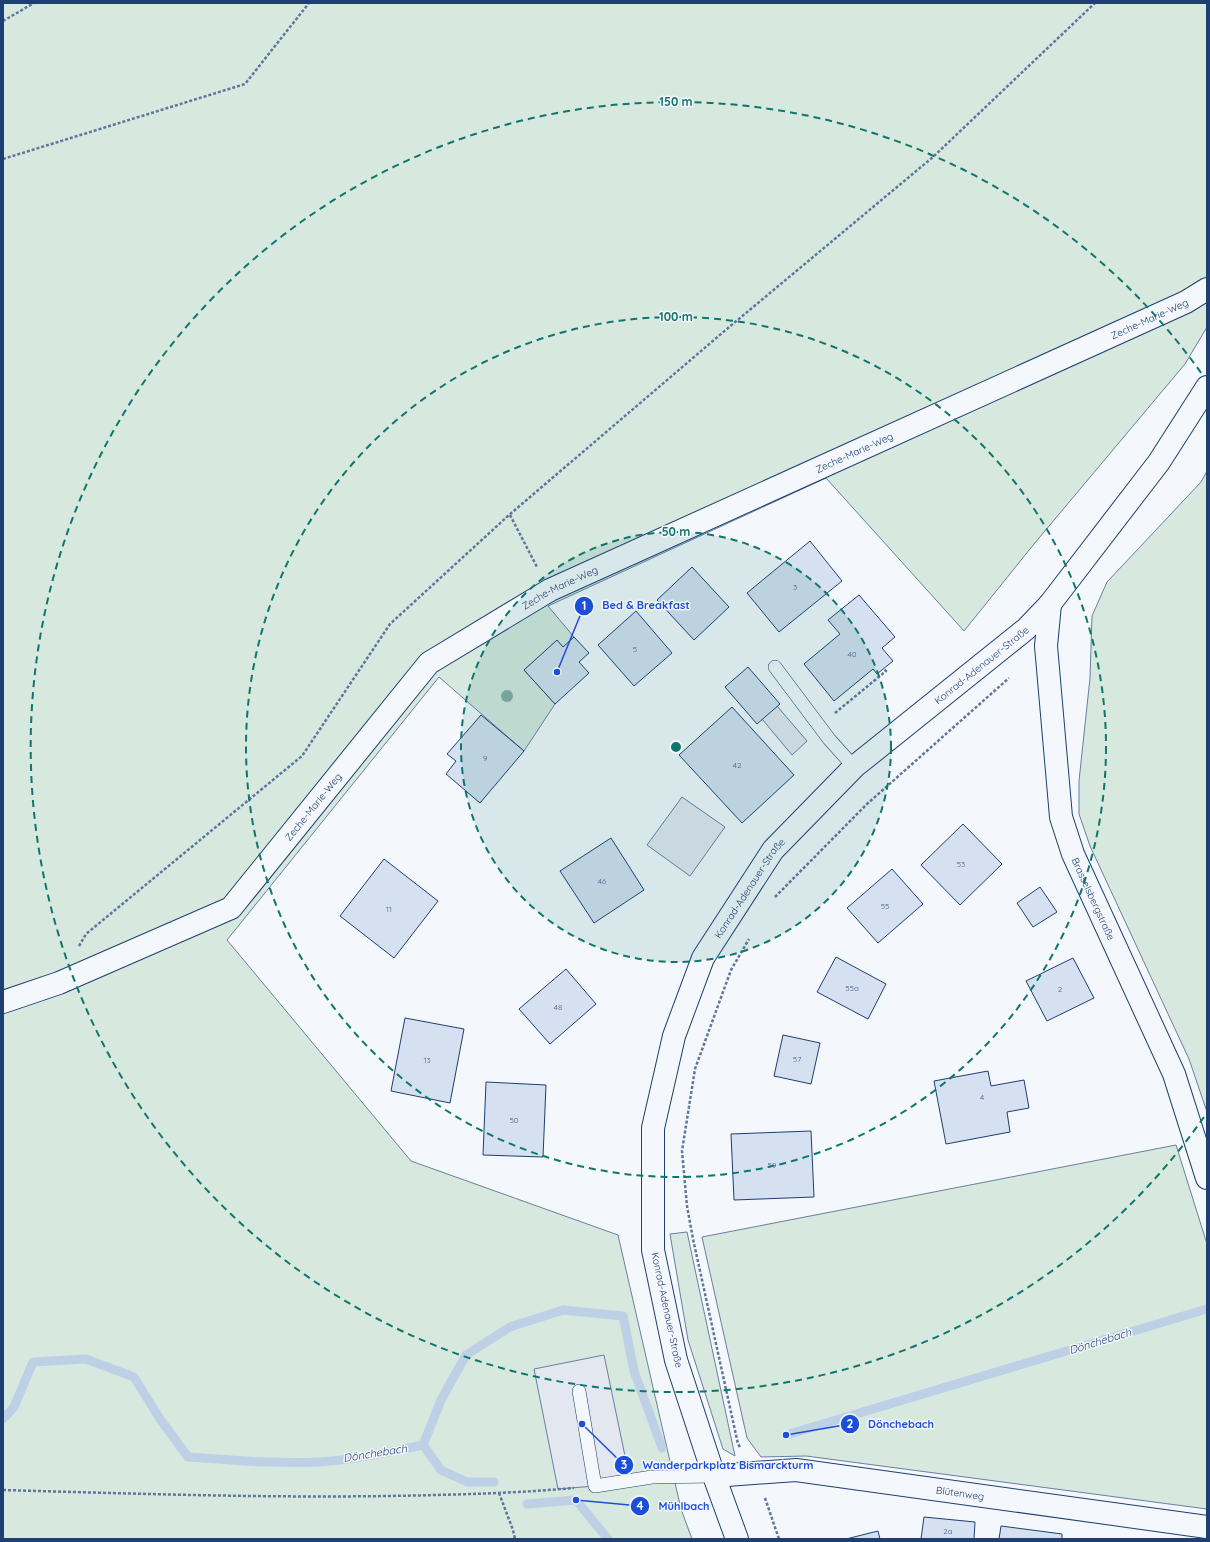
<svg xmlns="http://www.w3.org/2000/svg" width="1210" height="1542" font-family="Quicksand,sans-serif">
  <rect width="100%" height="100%" fill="#f4f7fb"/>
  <path fill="#d7e8df" stroke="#687fa3" d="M3,3H1207V327L1185,364L1034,544L964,631L826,478L548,606L574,637L563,647L557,641L524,670L555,704L524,751L439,677L227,940L411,1161L618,1235L681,1509L692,1539H3Z
    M1207,471V1112L1189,1059L1090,846L1079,814V781L1090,678L1092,616L1107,582L1201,482Z
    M1176,1145L1207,1244V1509L806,1456L761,1457L747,1438L702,1237Z
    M687,1232L735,1456L723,1449L688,1340L670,1234Z"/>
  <path fill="#e3e8f0" stroke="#687fa3" d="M777,706L807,741L792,755L762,719Z
    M682,797L725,827L690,876L647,845Z
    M604,1355L630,1480L595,1486L558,1489L534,1369Z"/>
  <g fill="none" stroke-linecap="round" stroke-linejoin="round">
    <path stroke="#bed0e5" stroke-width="9" d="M3,1419L14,1407L33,1362L86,1359L134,1377L160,1419L188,1457C231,1460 275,1464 318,1462C354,1460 389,1452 423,1445L441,1400L466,1355L510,1327L563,1310L623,1316L634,1371L662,1448
      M786,1435L1207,1309
      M423,1445L441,1470L467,1482H494
      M527,1504L576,1500L608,1539"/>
  </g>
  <path fill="#d5e0f0" stroke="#1d3f73" d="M810,541L842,581L779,632L747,593Z
    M692,567L729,607L694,640L657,600Z
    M859,595L895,637L882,648L893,661L877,674L873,669L834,701L804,664L840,634L828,620Z
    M636,611L672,653L634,686L598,645Z
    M574,637L589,653L579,662L589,673L555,704L524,670L557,640L563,647Z
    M748,667L780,704L757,724L725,687Z
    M732,707L794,775L742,823L679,755Z
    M481,715L524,751L480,803L446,774L456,761L447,754Z
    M963,824L1002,864L960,905L921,865Z
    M611,838L644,890L594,923L560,871Z
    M384,859L438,901L394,958L340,916Z
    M892,869L923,904L878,943L847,908Z
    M1040,887L1057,912L1033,927L1017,903Z
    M836,957L886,984L868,1019L817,992Z
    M1073,958L1094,998L1047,1021L1026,981Z
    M566,969L596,1004L550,1044L519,1009Z
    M405,1018L464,1029L450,1103L391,1091Z
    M783,1035L820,1043L811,1084L774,1076Z
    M988,1071L991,1086L1024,1080L1029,1108L1007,1112L1010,1132L946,1144L934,1081Z
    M486,1082L546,1085L543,1157L483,1155Z
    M811,1131L814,1197L734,1200L731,1134Z
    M924,1517L975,1522L974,1539H921Z
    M1001,1526L1062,1534V1539H999Z
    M878,1531L880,1539H846Z"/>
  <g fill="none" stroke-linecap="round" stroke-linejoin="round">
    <defs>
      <path id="lane" d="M775,667L829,739L854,767
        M579,1391L595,1486L652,1477L714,1476"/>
      <g id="street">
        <path id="s1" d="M1050,604L1046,646L1061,817L1073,854L1174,1074L1207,1178"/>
        <path id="s2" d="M3,1002L59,983L231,908L429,663L550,590L1186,302L1207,289"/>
        <path id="s3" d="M714,1476L796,1470L1207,1527"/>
      </g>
      <g id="secondary">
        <path id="s4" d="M737,1539L714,1476L676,1360L653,1250V1128L674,1036L703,958L773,850L854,767L1026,629L1050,604L1159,462L1207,387"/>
      </g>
    </defs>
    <use href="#lane" stroke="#1d3f73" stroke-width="14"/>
    <use href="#street" stroke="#1d3f73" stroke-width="24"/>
    <use href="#secondary" stroke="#1d3f73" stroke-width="24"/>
    <path stroke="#5e769c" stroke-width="2.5" stroke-dasharray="3 2" stroke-linecap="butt" d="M3,21L34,3
      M3,159L245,84L309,3
      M510,515L537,567
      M835,713L886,671L884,669
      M775,897L867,804L1009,678
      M79,946L86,934L302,756L390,624L509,515L728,328L933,157L1095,3
      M740,1447L738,1444L693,1239L687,1206L682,1151L695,1069L731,970L749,939
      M3,1490C147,1494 291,1499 435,1495C482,1494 528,1492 574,1488
      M499,1493L513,1530L515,1539
      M765,1498L779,1539"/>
    <use href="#lane" stroke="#f4f7fb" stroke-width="13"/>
    <use href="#street" stroke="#f4f7fb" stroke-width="22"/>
    <use href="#secondary" stroke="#f4f7fb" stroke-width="22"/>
  </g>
  <circle fill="#86aba6" cx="507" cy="696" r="6"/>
  <circle cx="676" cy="747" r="215" fill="#0f766e" fill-opacity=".12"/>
  <g fill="none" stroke="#0f766e" stroke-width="2" stroke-dasharray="7 5">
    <circle cx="676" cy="747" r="215"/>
    <circle cx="676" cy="747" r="430"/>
    <path d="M1204 1117A645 645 0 1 1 1204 377"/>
  </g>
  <g text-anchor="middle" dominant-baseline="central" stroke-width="3" stroke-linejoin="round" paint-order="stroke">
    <g font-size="8" fill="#4b6792">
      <text x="795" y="587">3</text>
      <text x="635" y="649">5</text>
      <text x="852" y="654">40</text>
      <text x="485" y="758">9</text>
      <text x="737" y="765">42</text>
      <text x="961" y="864">53</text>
      <text x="602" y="881">46</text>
      <text x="885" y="906">55</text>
      <text x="389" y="909">11</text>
      <text x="852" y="988">55a</text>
      <text x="1060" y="989">2</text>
      <text x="558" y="1007">48</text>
      <text x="797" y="1059">57</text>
      <text x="427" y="1060">13</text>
      <text x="982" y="1097">4</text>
      <text x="514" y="1120">50</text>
      <text x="772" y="1165">59</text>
      <text x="948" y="1531">2a</text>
    </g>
    <g font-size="10" fill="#1d3f73" stroke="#f4f7fb">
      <text stroke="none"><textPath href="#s2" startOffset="1361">Zeche-Marie-Weg</textPath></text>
      <text stroke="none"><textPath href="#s2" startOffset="1037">Zeche-Marie-Weg</textPath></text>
      <text stroke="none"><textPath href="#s2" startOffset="713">Zeche-Marie-Weg</textPath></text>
      <text stroke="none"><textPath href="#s4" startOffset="1009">Konrad-Adenauer-Straße</textPath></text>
      <text stroke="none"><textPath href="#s2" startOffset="377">Zeche-Marie-Weg</textPath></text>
      <text stroke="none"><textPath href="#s4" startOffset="685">Konrad-Adenauer-Straße</textPath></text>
      <text stroke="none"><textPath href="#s1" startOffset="302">Brasselsbergstraße</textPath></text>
      <text transform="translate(667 1310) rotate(78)">Konrad-Adenauer-Straße</text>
      <text stroke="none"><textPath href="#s3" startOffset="248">Blütenweg</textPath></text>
    </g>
    <g font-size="11" font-style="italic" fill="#1d3f73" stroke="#f4f7fb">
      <text transform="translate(1100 1341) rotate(-17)">Dönchebach</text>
      <text transform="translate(375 1453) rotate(-9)">Dönchebach</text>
    </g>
  </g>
  <circle cx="676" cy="747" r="6" fill="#0f766e" stroke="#f4f7fb" stroke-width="2"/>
  <g font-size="12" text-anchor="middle" font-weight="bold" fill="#0f766e" stroke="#f4f7fb" stroke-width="3" stroke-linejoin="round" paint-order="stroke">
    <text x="676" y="106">150 m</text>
    <text x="676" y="321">100 m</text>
    <text x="676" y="536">50 m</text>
  </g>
  <path fill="none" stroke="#1d4ed8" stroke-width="1.5" d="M557 672L584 606M786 1435L850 1424M582 1424L624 1465M576 1500L640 1506"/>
  <g fill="#1d4ed8" stroke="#f4f7fb" stroke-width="1.5">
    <circle cx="557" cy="672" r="4"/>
    <circle cx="786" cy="1435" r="4"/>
    <circle cx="582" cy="1424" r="4"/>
    <circle cx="576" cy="1500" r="4"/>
    <circle cx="584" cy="606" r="10"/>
    <circle cx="850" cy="1424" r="10"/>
    <circle cx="624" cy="1465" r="10"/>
    <circle cx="640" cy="1506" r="10"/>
  </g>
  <g font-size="12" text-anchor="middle" font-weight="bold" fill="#fff">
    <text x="584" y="610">1</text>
    <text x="850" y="1428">2</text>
    <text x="624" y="1469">3</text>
    <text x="640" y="1510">4</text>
  </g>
  <g font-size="11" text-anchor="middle" font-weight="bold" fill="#1d4ed8" stroke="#f4f7fb" stroke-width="3" stroke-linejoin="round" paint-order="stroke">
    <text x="646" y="609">Bed &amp; Breakfast</text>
    <text x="901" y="1428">Dönchebach</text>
    <text x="728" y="1469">Wanderparkplatz Bismarckturm</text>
    <text x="684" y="1510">Mühlbach</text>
  </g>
  <rect width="1210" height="1542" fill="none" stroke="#1d3f73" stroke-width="8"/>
</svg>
